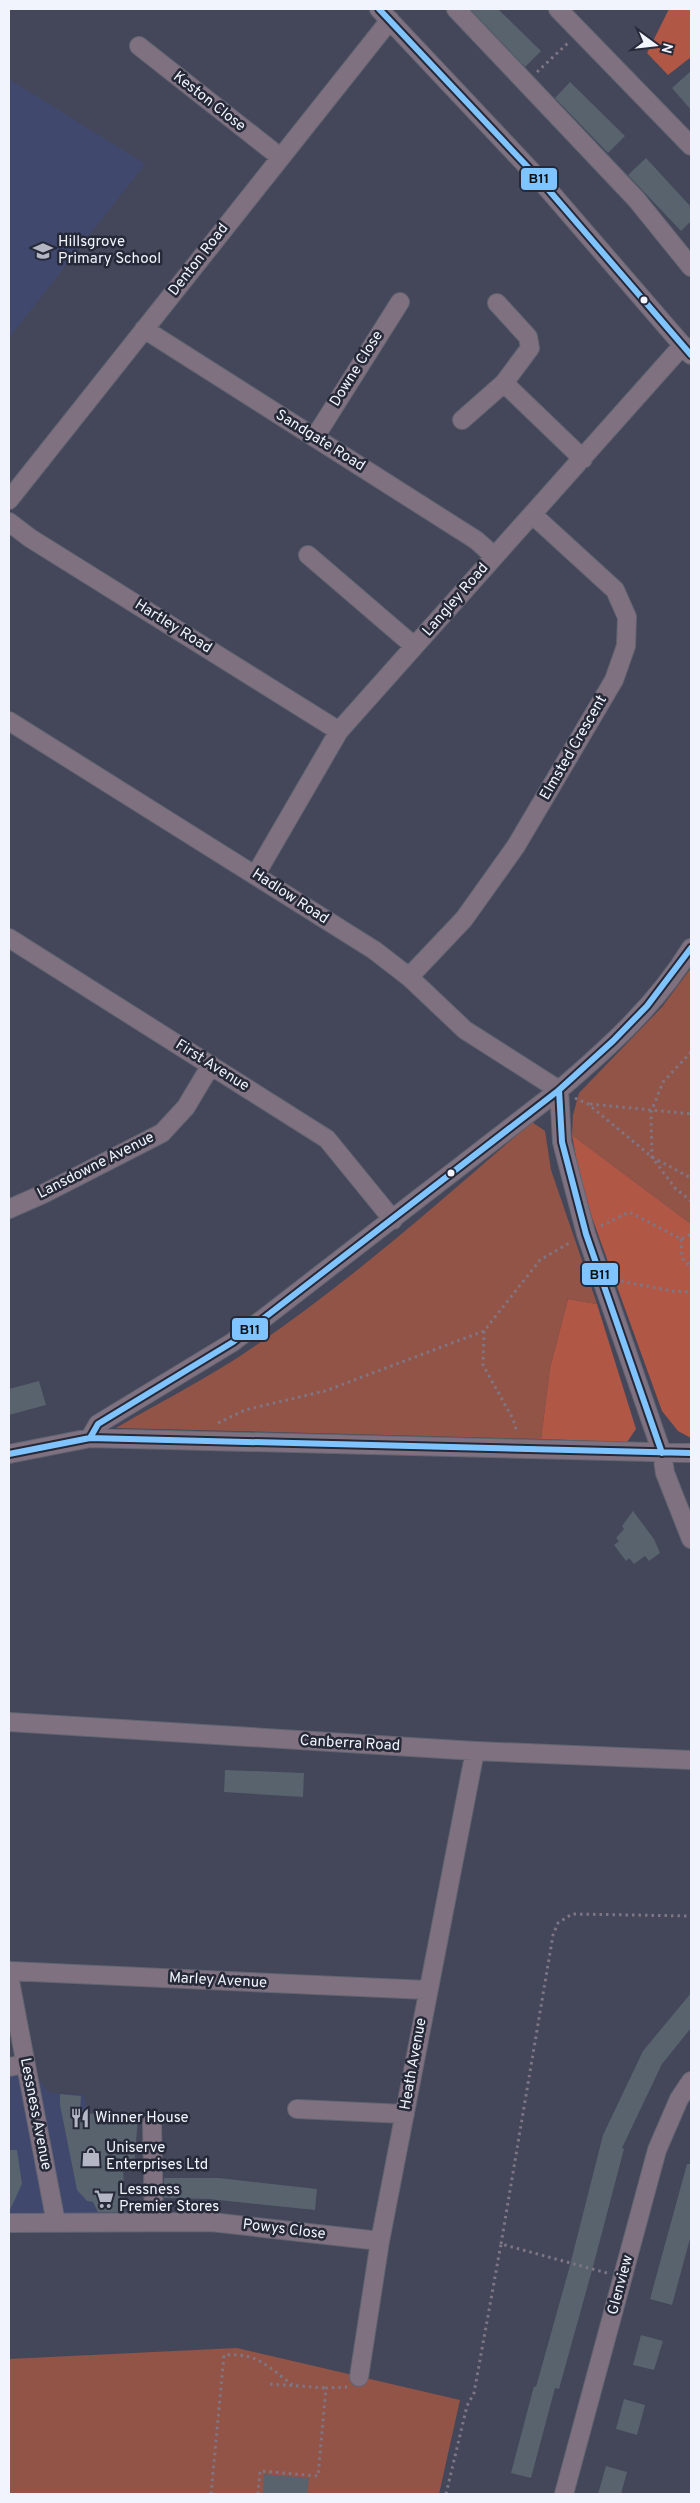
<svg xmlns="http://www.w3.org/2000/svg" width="700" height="2503" font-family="Overpass,sans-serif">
  <rect width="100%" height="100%" fill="#434759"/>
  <path fill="#40486e" d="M9,79L145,164L9,338Z
    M25,2064L50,2093L84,2095L99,2177L124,2181L125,2213H9V2067Z"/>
  <path fill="#935448" d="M691,968V1224L572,1135L573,1115L579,1093L662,1007Z
    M532,1122L545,1131L551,1170L597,1304L568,1299L550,1368L541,1439L116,1428C155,1405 196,1384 234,1360C341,1290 436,1205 532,1122Z
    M237,2348L460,2400L439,2494H9V2359Z"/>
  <path fill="#b05745" d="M669,9H691V57L668,75L647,53Z
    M572,1135L691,1224V1438L678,1431L662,1411L582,1190Z
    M568,1299L597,1304L636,1429L627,1442L541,1439L550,1368Z"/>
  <path fill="#58636d" d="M470,9H498L541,51L525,67Z
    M691,71V110L672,88Z
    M570,82L625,136L608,153L555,98Z
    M646,158L691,207V221L681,231L628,175Z
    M39,1381L46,1405L9,1415V1389Z
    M633,1511L654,1539L660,1553L649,1561L645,1556L634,1564L629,1558L626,1561L614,1545L619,1541L616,1538L624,1529L622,1526Z
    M225,1770L304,1773L303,1797L224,1792Z
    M691,1993V2028L662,2064L622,2148L624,2149L594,2263L559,2389L555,2388L531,2478L511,2473L534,2386L536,2387L569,2269L603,2135L643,2051Z
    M60,2094L81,2096L80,2111L87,2109L88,2114L97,2113L99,2120L138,2117L134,2167L123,2165L125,2212H98L93,2202L87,2201L77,2190L60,2105Z
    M9,2150H17L22,2184L9,2212Z
    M687,2164H691V2235L672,2305L650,2299Z
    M164,2178H219L317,2189L315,2210L209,2199L164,2198Z
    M641,2335L663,2341L654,2370L633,2365Z
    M624,2399L645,2405L637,2435L616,2429Z
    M606,2466L627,2472L621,2494H598Z
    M264,2474L309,2478L307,2494H263Z"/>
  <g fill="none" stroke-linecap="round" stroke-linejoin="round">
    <defs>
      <path id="minor" d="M379,9L540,180L691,355
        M456,9L636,199L691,267
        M558,9L691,146
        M139,46L280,157
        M144,329L476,540L494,556
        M504,383L583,459
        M462,420L504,383L530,348L528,337L497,303
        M315,437L400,302
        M9,500L390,20
        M9,522L30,538L339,731
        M308,555L414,646
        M9,721L374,950L409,977L465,1030L559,1090
        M256,874L339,731L683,345
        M9,938L327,1139L393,1220
        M409,977L464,919L516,846L614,680L626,646L627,617L615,590L533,515
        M559,1090L562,1142L586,1234L662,1453L665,1473L691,1539
        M9,1209L43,1194L162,1133L186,1107L211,1065
        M90,1438L98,1424L233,1342L559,1090C608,1048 657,1004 691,948
        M9,1454L90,1438L691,1453
        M9,1722L475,1751L691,1760
        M9,1971L427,1990
        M9,1976L56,2223
        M9,2067L25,2064
        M297,2109L405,2114
        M152,2123L154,2222
        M9,2223L211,2222L380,2241
        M359,2377L380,2241L475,1751
        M564,2494L657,2150L679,2099L691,2081"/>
    </defs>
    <use href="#minor" stroke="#616471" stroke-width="20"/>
    <path stroke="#7e7684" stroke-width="3" stroke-dasharray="2.5 4" stroke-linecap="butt" d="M537,72L569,42
      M691,1052L663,1082L651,1112L652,1157L675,1188L691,1201
      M575,1098L588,1104L652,1157L691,1178
      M590,1104L691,1114
      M601,1226L629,1212L681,1239L691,1234
      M681,1239L682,1258L691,1267
      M621,1281L672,1291L691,1292
      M484,1331L483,1365L513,1419L517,1432
      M218,1423L245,1410L325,1391L484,1331L540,1260L571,1242
      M501,2244L553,1935L558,1923L572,1914L691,1916
      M270,2384L326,2388
      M211,2494L224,2355C257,2352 270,2368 295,2387
      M258,2494L260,2471L318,2476L326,2388L347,2387
      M446,2494L467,2406L474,2393L501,2244L607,2273"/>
    <use href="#minor" stroke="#807180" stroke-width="18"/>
    <defs>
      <path id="bus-1" d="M379,9L540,180L691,355
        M559,1090L562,1142L586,1234L662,1453
        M90,1438L98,1424L233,1342L559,1090L613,1041L647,1006L691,948
        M9,1454L90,1438L691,1453"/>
    </defs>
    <use href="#bus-1" stroke="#252938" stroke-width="10"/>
    <use href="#bus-1" stroke="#80c4ff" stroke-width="6"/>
  </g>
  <defs>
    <symbol id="school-bare" viewBox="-9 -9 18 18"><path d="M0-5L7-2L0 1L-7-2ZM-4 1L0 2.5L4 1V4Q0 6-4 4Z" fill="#b4b7c3" stroke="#252938" stroke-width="2.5" paint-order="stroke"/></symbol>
    <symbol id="restaurant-bare" viewBox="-9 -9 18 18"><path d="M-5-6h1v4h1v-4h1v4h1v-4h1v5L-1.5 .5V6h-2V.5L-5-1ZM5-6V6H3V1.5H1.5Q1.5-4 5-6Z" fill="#b4b7c3" stroke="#252938" stroke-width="2.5" paint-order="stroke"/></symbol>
    <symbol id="shop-bare" viewBox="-9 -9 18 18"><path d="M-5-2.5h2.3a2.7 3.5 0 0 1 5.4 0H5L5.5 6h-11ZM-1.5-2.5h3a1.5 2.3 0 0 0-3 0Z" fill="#b4b7c3" stroke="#252938" stroke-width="2.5" paint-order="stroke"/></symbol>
    <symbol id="supermarket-bare" viewBox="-9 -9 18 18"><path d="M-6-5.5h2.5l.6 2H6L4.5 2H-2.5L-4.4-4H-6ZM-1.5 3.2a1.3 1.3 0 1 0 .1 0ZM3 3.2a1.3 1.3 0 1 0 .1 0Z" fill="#b4b7c3" stroke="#252938" stroke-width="2.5" paint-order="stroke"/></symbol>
  </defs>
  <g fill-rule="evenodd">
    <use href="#school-bare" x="29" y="237" width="28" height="28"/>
    <use href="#restaurant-bare" x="66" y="2104" width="28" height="28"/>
    <use href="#shop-bare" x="77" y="2143" width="28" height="28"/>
    <use href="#supermarket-bare" x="90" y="2185" width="28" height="28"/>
  </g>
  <g fill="#f1f4fc" stroke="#252938" stroke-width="2">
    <circle cx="644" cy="300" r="4.5"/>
    <circle cx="451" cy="1173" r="4.5"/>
  </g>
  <g text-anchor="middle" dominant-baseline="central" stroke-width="5" stroke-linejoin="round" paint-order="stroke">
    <g font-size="15" fill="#f1f4fc" stroke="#252938">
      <text transform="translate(209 102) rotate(38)">Keston Close</text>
      <text transform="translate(199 260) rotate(-52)">Denton Road</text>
      <text transform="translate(357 369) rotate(-58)">Downe Close</text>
      <text transform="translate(320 441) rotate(32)">Sandgate Road</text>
      <text transform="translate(456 600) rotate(-49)">Langley Road</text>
      <text transform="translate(173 627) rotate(32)">Hartley Road</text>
      <text transform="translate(574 748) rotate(-60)">Elmsted Crescent</text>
      <text transform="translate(290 897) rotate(33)">Hadlow Road</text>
      <text transform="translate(212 1066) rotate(32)">First Avenue</text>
      <text transform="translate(96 1166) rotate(-27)">Lansdowne Avenue</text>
      <text transform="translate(350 1744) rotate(3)">Canberra Road</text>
      <text transform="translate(218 1981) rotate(3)">Marley Avenue</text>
      <text transform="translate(414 2064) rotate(-80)">Heath Avenue</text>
      <text transform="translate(35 2114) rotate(79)">Lessness Avenue</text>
      <text transform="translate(284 2230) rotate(7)">Powys Close</text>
      <text transform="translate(621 2285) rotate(-75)">Glenview</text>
    </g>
    <g font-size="15" fill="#f1f4fc" stroke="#252938" text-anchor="start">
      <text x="58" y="242">Hillsgrove<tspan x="58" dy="17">Primary School</tspan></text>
      <text x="95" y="2118">Winner House</text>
      <text x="106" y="2148">Uniserve<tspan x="106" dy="17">Enterprises Ltd</tspan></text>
      <text x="119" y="2190">Lessness<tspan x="119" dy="17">Premier Stores</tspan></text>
    </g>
  </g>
  <g stroke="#252938" stroke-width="2">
    <rect x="520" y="167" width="38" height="24" rx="5" fill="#80c4ff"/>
    <rect x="581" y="1262" width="38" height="24" rx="5" fill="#80c4ff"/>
    <rect x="231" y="1317" width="38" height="24" rx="5" fill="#80c4ff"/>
  </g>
  <g font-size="14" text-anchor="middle" font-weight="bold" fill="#111">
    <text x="539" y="183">B11</text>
    <text x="600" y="1279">B11</text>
    <text x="250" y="1334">B11</text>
  </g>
  <rect width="700" height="2503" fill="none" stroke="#f1f4fc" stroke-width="20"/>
  <g transform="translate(655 45) rotate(105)" stroke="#252938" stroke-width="4" paint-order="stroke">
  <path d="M0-4L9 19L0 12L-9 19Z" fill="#f1f4fc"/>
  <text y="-8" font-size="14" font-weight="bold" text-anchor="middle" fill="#f1f4fc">N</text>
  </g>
</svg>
